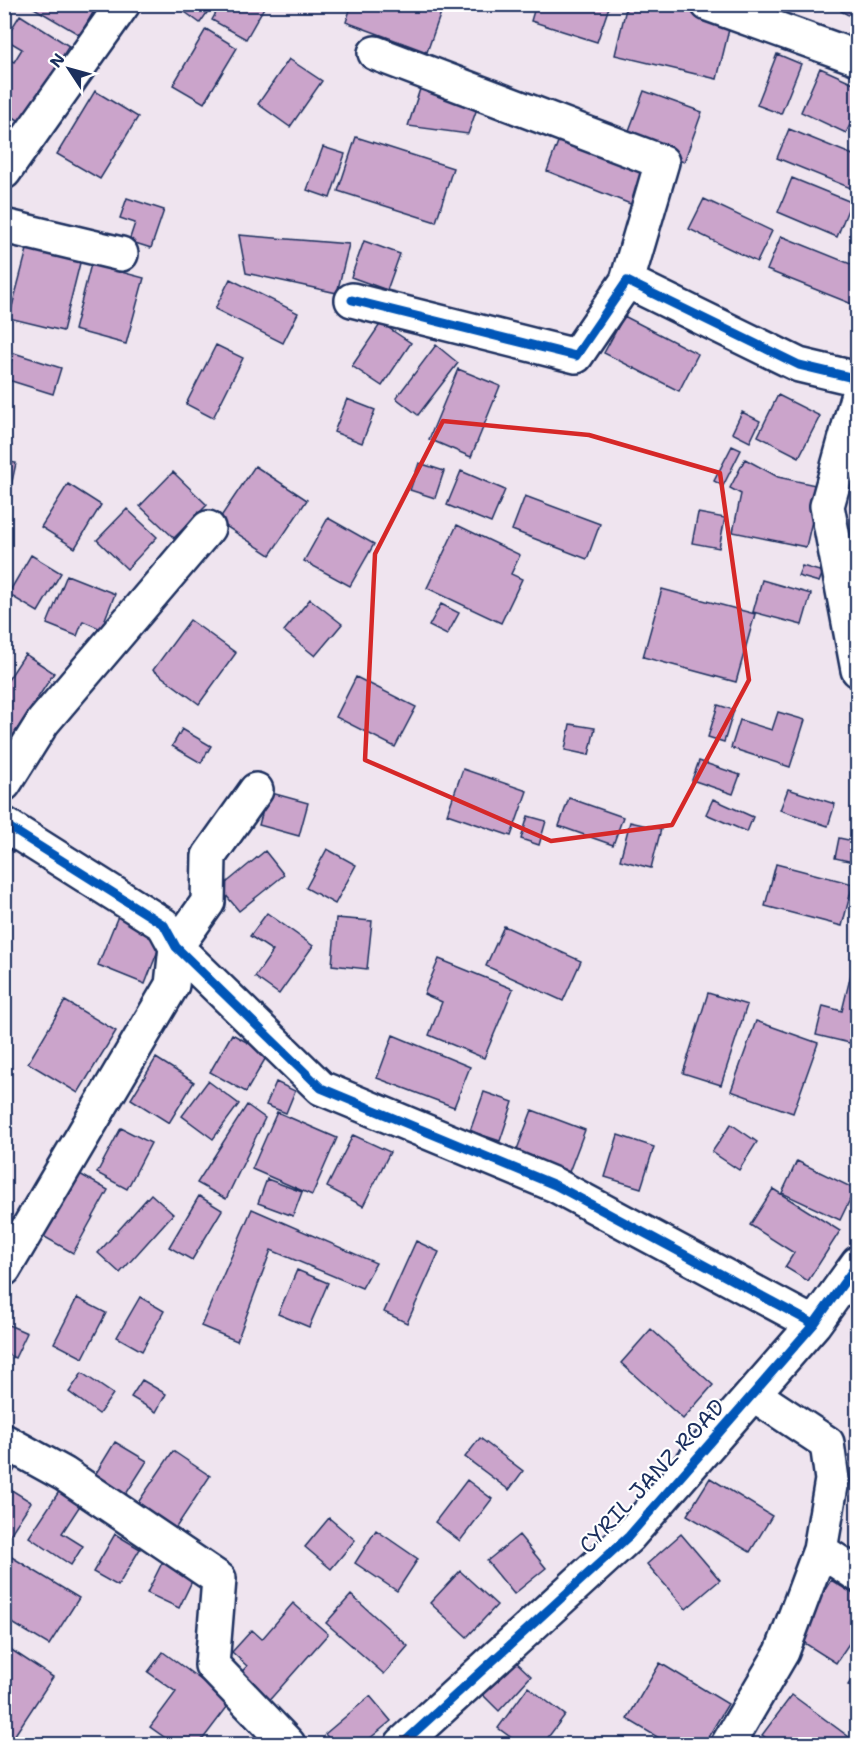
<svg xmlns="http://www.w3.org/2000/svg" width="862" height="1749" viewBox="0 0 862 1749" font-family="'Shantell Sans',sans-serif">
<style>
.building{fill:#cba4cb;stroke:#1b2f5e;stroke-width:1.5}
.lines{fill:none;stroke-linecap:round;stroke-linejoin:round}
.minor-casing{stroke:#1b2f5e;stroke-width:38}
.minor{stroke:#fff;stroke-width:33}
.cycleway-casing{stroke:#fff;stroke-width:13}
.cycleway{stroke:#0057b8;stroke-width:9}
.marked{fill:none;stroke:#d62828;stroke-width:4.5;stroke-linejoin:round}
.labels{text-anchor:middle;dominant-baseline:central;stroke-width:4.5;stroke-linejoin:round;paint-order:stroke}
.street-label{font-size:22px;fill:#1b2f5e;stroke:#fff}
</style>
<rect width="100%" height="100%" fill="#efe4ef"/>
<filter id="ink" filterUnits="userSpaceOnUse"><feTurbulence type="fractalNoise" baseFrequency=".0167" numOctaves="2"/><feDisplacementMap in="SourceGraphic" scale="12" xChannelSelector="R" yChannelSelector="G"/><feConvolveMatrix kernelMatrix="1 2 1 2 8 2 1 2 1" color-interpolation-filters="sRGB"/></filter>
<g filter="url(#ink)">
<!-- building -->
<path class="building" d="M27 4H98L80 35Z
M174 4H213L200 23Z
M221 4H266L246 39 212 20Z
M352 4H444L427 52 346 22Z
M536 4H610L597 42 531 21Z
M627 4H677L732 17 717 79 615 55Z
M843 4H858V20L841 11Z
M20 15 69 46 60 60 68 66 45 102 37 97 21 122 4 111V57L14 62 22 49 5 39Z
M206 29 237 48 204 103 173 85Z
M777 54 801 64 781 114 757 105Z
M289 59 322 81 290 127 258 104Z
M820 68 858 85V108L846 133 801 112Z
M421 86 480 100 468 134 408 126Z
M95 91 138 117 100 179 57 154Z
M644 91 702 112 684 162 625 141Z
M4 120 17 129 4 147Z
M789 129 858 157V191L777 158Z
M561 134 648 168 633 205 547 171Z
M356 137 453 168 436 222 338 191Z
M323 147 345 154 330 198 307 190Z
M792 178 851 202 837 237 778 212Z
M127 198 164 210 151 248 129 241 135 223 120 218Z
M704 199 772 231 757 262 689 229Z
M239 235 349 244 337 293 246 273Z
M781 236 858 267V291L852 304 767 270Z
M364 241 400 254 387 290 351 277Z
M29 242 82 255 63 331 9 318Z
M91 264 144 278 126 344 74 330Z
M230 279 298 313 283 343 215 309Z
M624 316 698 354 679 391 604 353Z
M381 323 411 343 382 386 352 366Z
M216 345 243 358 213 418 186 404Z
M436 345 458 363 418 415 396 398Z
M14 353 61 368 53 394 5 379Z
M458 369 500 386 471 457 429 439Z
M778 395 820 416 799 457 758 436Z
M347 399 375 410 362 443 334 432Z
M742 412 760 421 750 442 732 433Z
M732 446 741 450 723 486 714 481Z
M745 459 778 477 820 486 806 547 733 532 741 494 730 488Z
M4 461 16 463 10 491 4 490Z
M419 463 444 471 435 498 410 490Z
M255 466 307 500 270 555 218 521Z
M461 471 505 490 491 523 447 505Z
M173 472 207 505 174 538 140 506Z
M68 484 101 505 75 548 41 527Z
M525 496 600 524 587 559 512 530Z
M127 509 157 537 127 569 97 540Z
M698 513 725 518 719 548 692 543Z
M328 518 374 544 350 586 304 561Z
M457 525 520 555 511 574 522 579 501 623 427 588Z
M31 555 61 573 38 612 8 594Z
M802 566 823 572 819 582 798 576Z
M67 575 115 594 101 629 83 621 77 636 47 624Z
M762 580 811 594 802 625 753 612Z
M662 589 755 614 736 682 643 657Z
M310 599 342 624 315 656 284 631Z
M441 604 459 613 447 635 429 626Z
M190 620 236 653 199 704 153 670Z
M25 654 54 673 7 745 4 743V686Z
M356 677 416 707 395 747 336 717Z
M718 705 734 710 724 742 708 737Z
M778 712 805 720 790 767 731 748 740 720 772 730Z
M570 724 595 728 589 755 565 750Z
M182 729 211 746 201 763 172 746Z
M699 761 740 775 733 794 692 780Z
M463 769 527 791 511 836 447 814Z
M788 789 835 804 828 826 780 810Z
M268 792 308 803 299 836 259 825Z
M569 798 623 817 613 845 559 826Z
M713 799 753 817 747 832 706 814Z
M528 816 546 821 539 845 521 839Z
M630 822 661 829 651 868 620 860Z
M839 838 858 842V863L835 858Z
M327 849 356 865 335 904 306 888Z
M265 851 284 875 239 911 220 888Z
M776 864 853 884 842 926 765 906Z
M267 913 313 946 279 994 255 977 273 951 250 936Z
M118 916 164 935 145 984 98 965Z
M336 918 372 921 367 969 332 965Z
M504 926 581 961 563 1001 486 966Z
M439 959 513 989 484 1058 429 1035 442 1002 424 994Z
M852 970 858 971V1045L816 1035 823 1006 842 1011Z
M708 993 747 1005 721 1085 683 1073Z
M65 1001 116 1031 78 1093 28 1063Z
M756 1021 818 1043 793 1113 731 1091Z
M232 1034 268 1054 246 1092 210 1072Z
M393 1035 470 1067 454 1107 377 1078Z
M156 1058 194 1082 169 1123 131 1099Z
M208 1081 239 1104 213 1139 182 1116Z
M276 1082 295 1091 286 1113 266 1105Z
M484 1092 513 1102 500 1141 470 1131Z
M247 1105 265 1118 226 1199 197 1183Z
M532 1110 585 1130 569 1172 516 1152Z
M277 1112 337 1138 312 1195 252 1169Z
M731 1124 757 1142 739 1170 712 1152Z
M121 1128 151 1143 127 1189 97 1173Z
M353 1135 390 1152 363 1206 327 1187Z
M618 1135 654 1147 641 1188 605 1177Z
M797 1161 855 1189 840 1220 782 1193Z
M78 1173 108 1190 73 1253 43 1236Z
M267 1179 302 1192 293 1216 258 1203Z
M773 1189 840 1231 808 1281 785 1267 794 1253 750 1225Z
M151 1194 173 1214 120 1273 98 1253Z
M199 1196 222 1210 192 1260 169 1247Z
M252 1209 376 1263 362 1288 271 1250 237 1341 201 1326Z
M416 1241 439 1252 407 1323 384 1312Z
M297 1270 328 1283 309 1327 278 1314Z
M140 1297 164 1311 142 1351 117 1337Z
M77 1298 106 1313 83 1358 54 1343Z
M4 1323 27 1333 15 1358 4 1353Z
M651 1329 713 1385 683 1419 621 1363Z
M82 1373 113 1394 99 1414 69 1392Z
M142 1380 166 1394 156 1412 131 1397Z
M480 1438 523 1471 509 1490 465 1457Z
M115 1442 147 1461 121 1502 90 1483Z
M173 1451 210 1476 171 1535 133 1510Z
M4 1458 17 1466 5 1486 31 1502 6 1541 4 1540Z
M710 1478 772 1516 750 1552 687 1515Z
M467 1480 492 1499 460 1541 435 1522Z
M62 1487 83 1501 62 1533 83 1546 71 1565 29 1537Z
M329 1518 355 1540 331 1569 305 1547Z
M376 1530 418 1559 397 1591 355 1563Z
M115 1534 140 1549 118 1586 93 1572Z
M681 1534 720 1580 686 1609 647 1564Z
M519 1535 546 1568 514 1594 487 1561Z
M10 1556 79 1598 49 1645 4 1618V1565Z
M163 1561 194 1577 179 1608 147 1593Z
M460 1571 497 1605 467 1637 430 1603Z
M831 1580 858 1597V1630L836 1663 795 1637Z
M351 1595 408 1646 384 1674 326 1623Z
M293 1603 328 1634 266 1704 236 1678 247 1666 232 1652 252 1630 262 1639Z
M4 1645 53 1677 9 1744H4Z
M163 1652 231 1702 199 1744H174L150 1727 176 1692 148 1672Z
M514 1660 531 1676 499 1711 481 1693Z
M660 1663 728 1704 704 1744H669L627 1719Z
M858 1670V1691L848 1685Z
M528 1687 565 1715 543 1744H520L498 1728Z
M792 1695 849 1737 844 1744H775L762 1735Z
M370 1696 391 1721 363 1744H334L325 1734Z"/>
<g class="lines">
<!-- minor casing -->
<g class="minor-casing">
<path id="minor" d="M708 4 858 58
M375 53 662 162 627 281
M4 172 123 4
M4 226 121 254
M352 300 576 356 627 281 799 365 858 379
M858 394 827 506 858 670
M4 784 43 722 208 528
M4 824 164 925 176 947 321 1088 555 1185 814 1324
M4 1269 172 985 176 947 208 902 209 856 256 790
M4 1441 64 1474 219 1579 212 1665 288 1744
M820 1550 858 1575
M402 1744 629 1536 814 1324 858 1263
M728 1744 782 1652 820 1550 832 1480 827 1443 753 1394"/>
</g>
<!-- minor -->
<use href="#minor" class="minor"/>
<!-- cycleway casing -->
<g class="cycleway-casing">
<path id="cycleway" d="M352 300 576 356 627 281 799 365 858 379
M4 824 164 925 176 947 321 1088 555 1185 814 1324
M402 1744 629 1536 814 1324 858 1263"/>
</g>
<!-- cycleway -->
<use href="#cycleway" class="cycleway"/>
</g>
</g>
<!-- marked area -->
<path class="marked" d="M443 421 589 435 720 473 749 680 672 825 551 841 365 760 375 554Z"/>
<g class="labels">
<!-- street labels -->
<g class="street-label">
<text transform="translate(652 1476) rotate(-47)">CYRIL JANZ ROAD</text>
</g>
</g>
<!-- margin -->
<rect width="862" height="1749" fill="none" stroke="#fff" stroke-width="24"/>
<rect x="12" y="12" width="838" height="1725" fill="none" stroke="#1b2f5e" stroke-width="2" filter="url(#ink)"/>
<!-- north arrow -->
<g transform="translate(69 69) rotate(306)" stroke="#ffffff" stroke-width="4.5" paint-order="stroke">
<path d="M0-4.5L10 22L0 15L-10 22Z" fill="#1b2f5e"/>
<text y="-9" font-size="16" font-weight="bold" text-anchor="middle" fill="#1b2f5e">N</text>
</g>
</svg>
